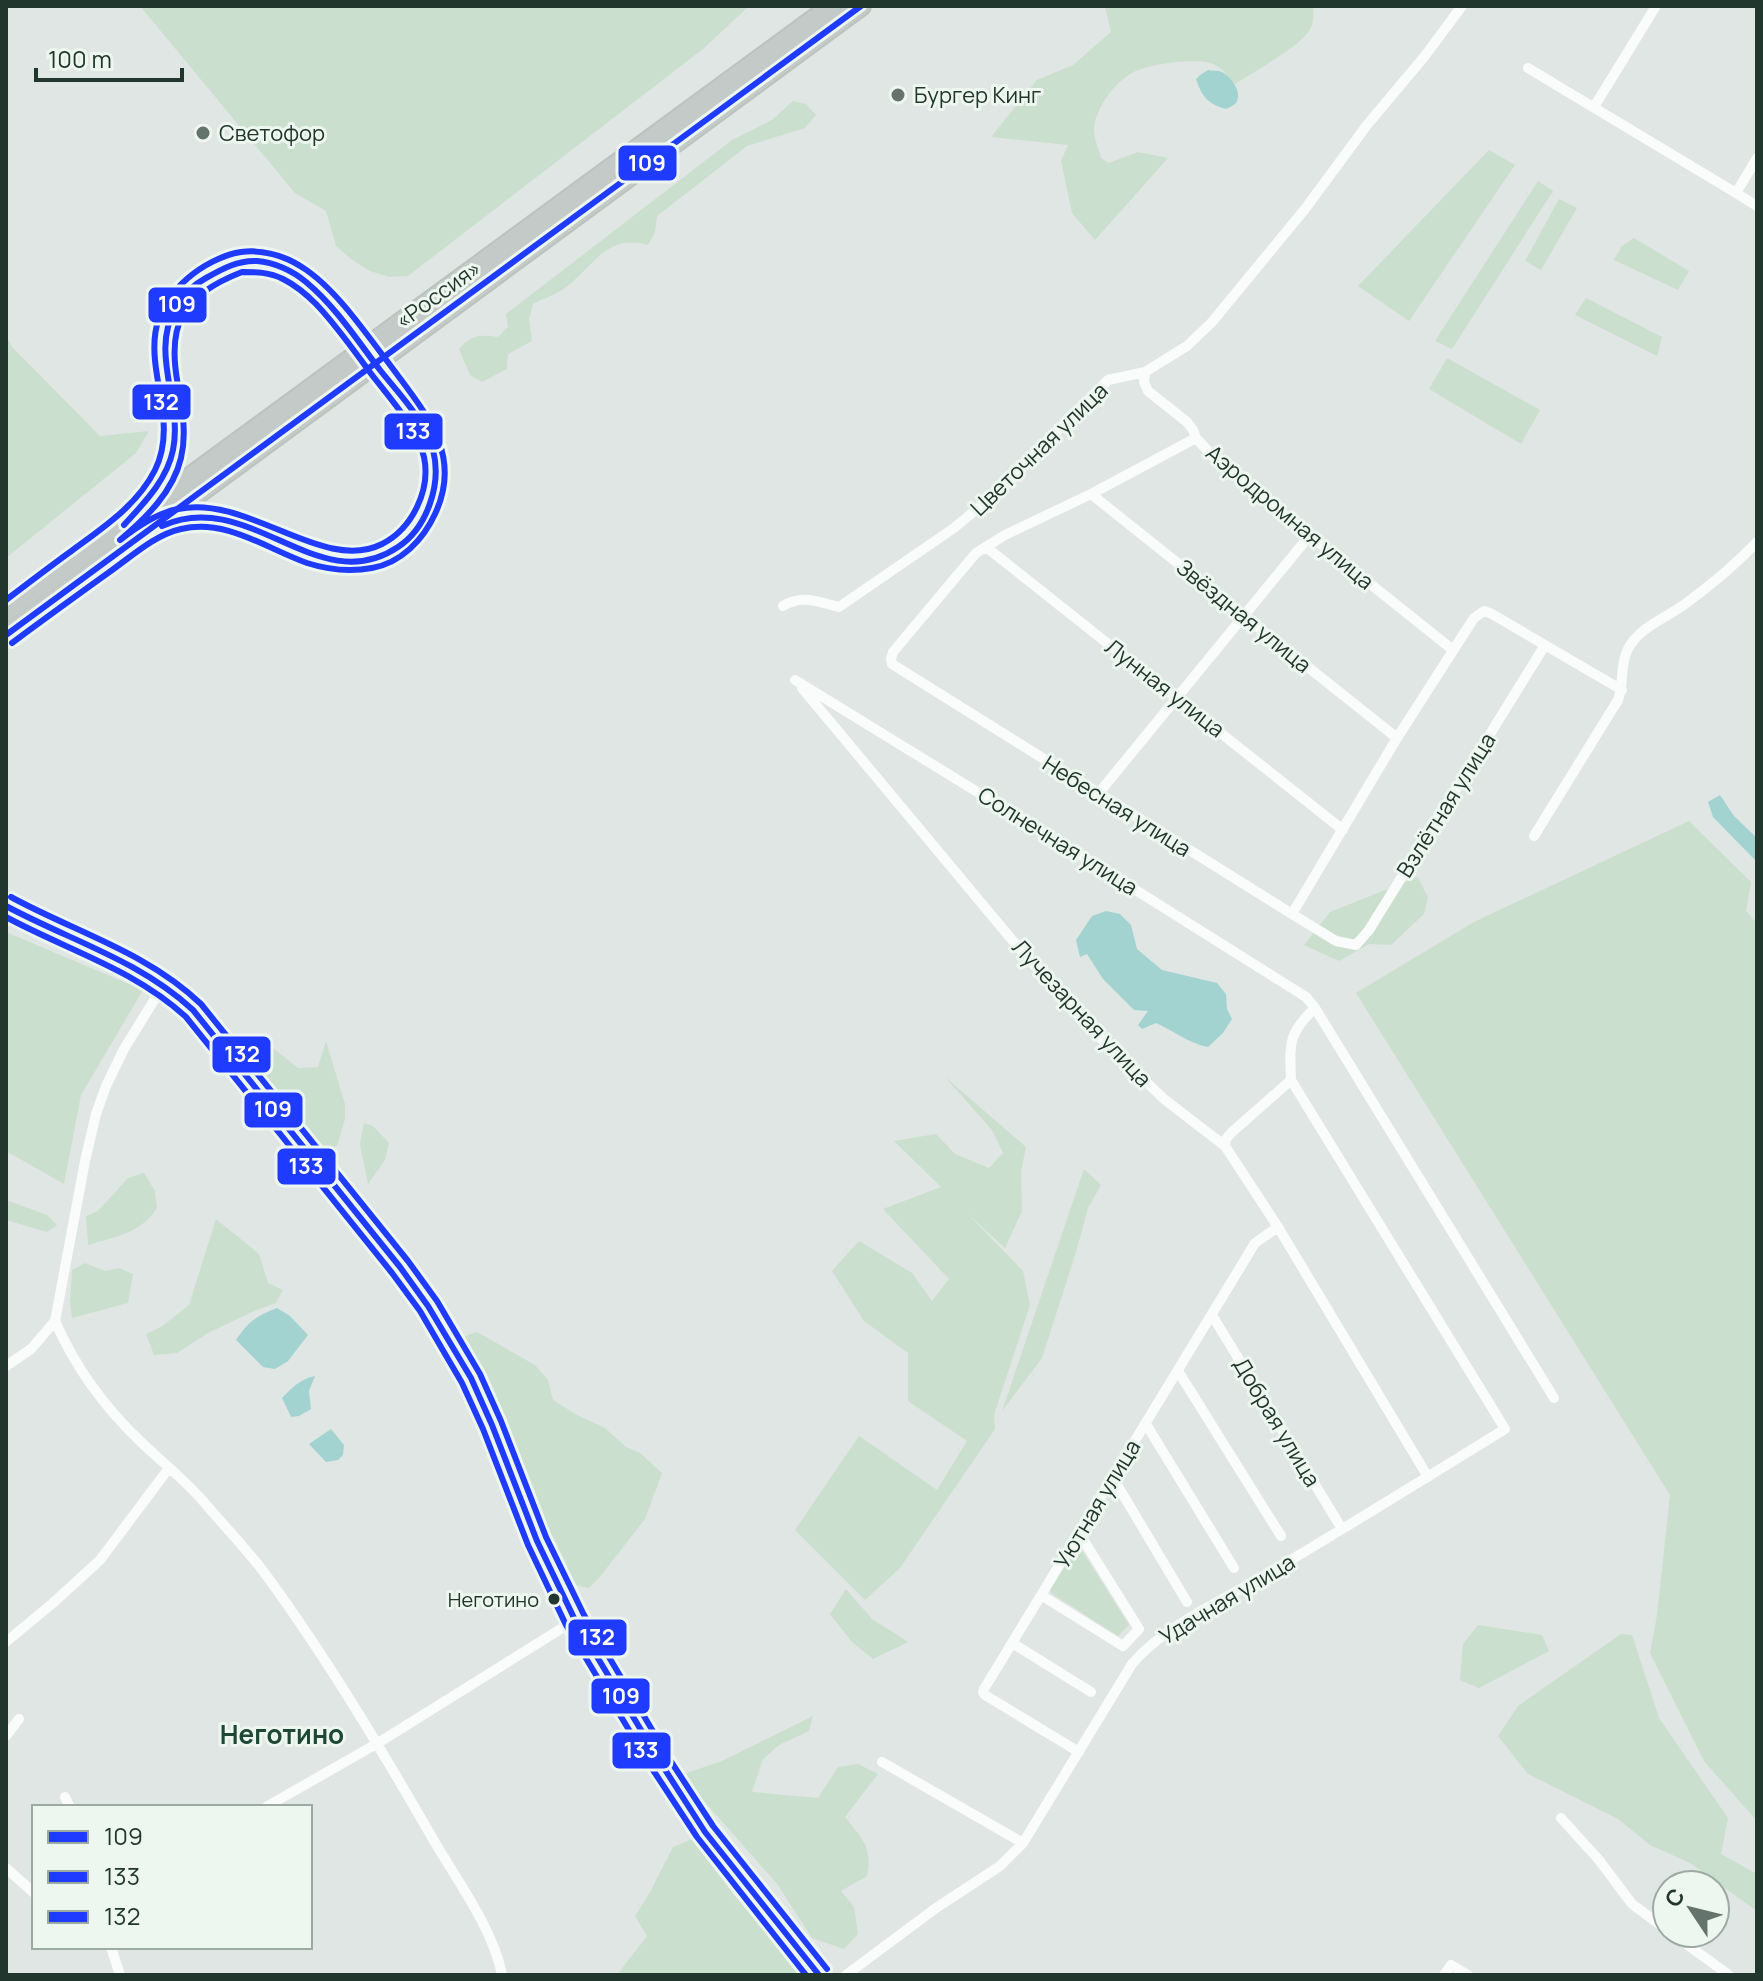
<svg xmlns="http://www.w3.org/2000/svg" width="1763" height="1981" viewBox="0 0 1763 1981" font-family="Manrope,sans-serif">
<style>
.green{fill:#cadfcd}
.water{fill:#a3d3d1}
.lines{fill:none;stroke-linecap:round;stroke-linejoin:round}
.secondary-casing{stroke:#bdc5c1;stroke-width:18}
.primary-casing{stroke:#bbc3bf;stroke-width:20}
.trunk-casing{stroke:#bbc3bf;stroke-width:22}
.minor{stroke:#fafbfb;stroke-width:10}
.secondary{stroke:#fafbfb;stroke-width:14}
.primary{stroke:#ccd3d0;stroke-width:16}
.trunk{stroke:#c3cac7;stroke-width:18}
.primary-bridge-casing{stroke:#bbc3bf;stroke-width:20;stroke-linecap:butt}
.primary-bridge{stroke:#ccd3d0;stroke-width:16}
.bus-1-casing{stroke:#eef6f0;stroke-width:12}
.bus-2-casing{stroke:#eef6f0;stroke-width:12}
.bus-3-casing{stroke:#eef6f0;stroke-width:12}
.bus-1{stroke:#1f3bff;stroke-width:6}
.bus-2{stroke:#1f3bff;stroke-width:6}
.bus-3{stroke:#1f3bff;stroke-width:6}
.poi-dot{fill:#64746d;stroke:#eef6f0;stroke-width:3}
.bus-dot{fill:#21372d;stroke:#eef6f0;stroke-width:3}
.labels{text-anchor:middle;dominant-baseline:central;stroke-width:6;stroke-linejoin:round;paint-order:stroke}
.bus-label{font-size:20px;fill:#21372d;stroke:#eef6f0;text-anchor:end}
.poi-label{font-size:22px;fill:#21372d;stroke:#eef6f0;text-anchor:start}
.street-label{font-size:22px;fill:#21372d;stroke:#eef6f0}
.quarter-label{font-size:26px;font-weight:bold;fill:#1e4736;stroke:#eef6f0}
.line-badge{stroke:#eef6f0;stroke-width:3}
.badge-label{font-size:22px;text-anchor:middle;font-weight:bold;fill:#fff}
</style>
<rect width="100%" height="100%" fill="#e0e6e3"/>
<!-- green -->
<path class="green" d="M140 6H749L703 49 408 276 389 277 370 271 351 259 336 246 326 211 295 193Z
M1105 6H1313C1314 15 1314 23 1309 31 1299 47 1252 73 1235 84 1229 78 1224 70 1217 66 1203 56 1147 64 1132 73 1114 83 1096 108 1094 128 1093 137 1099 149 1101 158L1109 163 1138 152 1168 158 1095 240 1072 213 1061 161 1068 145 991 137 1037 80 1073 65 1111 32Z
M793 101 806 104 816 115 805 128 747 146 657 216 655 232 648 245C604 233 593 269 562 290 553 296 542 299 533 304L529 319 532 341 508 354 507 369 482 382 470 375 459 349C473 334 479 335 498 337L508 327 506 314 732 140 772 120Z
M1489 150 1515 165 1409 321 1358 286Z
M1538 181 1553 191 1452 349 1435 341Z
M1559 199 1577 208 1541 270 1525 261Z
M1634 238 1689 271 1678 290 1614 260 1621 247Z
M1586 298 1662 337 1657 356 1575 315Z
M6 335 12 347 100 436 149 431 136 453 6 558Z
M1447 358 1540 410 1521 444 1429 389Z
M1689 821 1751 882 1746 911 1757 924V1821L1704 1761 1650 1653 1657 1615 1670 1495 1356 993 1474 922Z
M1418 877 1428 898 1424 914 1391 945 1369 944 1339 961 1304 945 1330 912Z
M6 932 143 990 81 1095 64 1184 6 1151Z
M231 1035 263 1040 298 1068 318 1067 326 1041 345 1104V1119L337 1146 325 1150Z
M945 1077 1026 1147 1021 1171 1022 1211 1005 1248 966 1212 1023 1271 1030 1305 994 1415 995 1429 900 1568 865 1600 795 1530 859 1436 937 1490 967 1441 908 1401V1353L864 1321 832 1271 859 1241 912 1273 932 1301 949 1279 883 1209 941 1187 894 1141 936 1134 955 1154 989 1168 1003 1153 992 1130Z
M364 1123 373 1126 389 1143 385 1160 368 1184 360 1144Z
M1084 1169 1101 1185 1088 1208 1076 1252 1042 1358 1002 1411Z
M144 1173 155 1191 157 1208C140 1234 116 1236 88 1245L86 1216 98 1211 128 1178Z
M6 1200 47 1215 57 1225 47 1232 6 1220Z
M216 1219 259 1254 268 1283 283 1290 276 1303 254 1311 208 1333 177 1353 154 1355 146 1334 161 1327 189 1305Z
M85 1263 105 1271 119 1268 133 1274 128 1303 72 1318 70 1302 72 1270Z
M477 1332 535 1365 548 1380 553 1400 577 1415 605 1428 626 1447 640 1453 662 1473 645 1519 599 1578 589 1588 570 1584 544 1533 527 1472 501 1416 462 1337Z
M1079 1546 1129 1625 1118 1636 1051 1593 1049 1587 1075 1547Z
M846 1589 872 1619 908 1642 873 1659 852 1642 830 1614Z
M1478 1625 1542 1635 1549 1651 1479 1688 1460 1680 1463 1644Z
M1621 1634 1632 1635 1659 1718 1728 1818 1721 1854 1755 1873 1757 1872V1911L1690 1863 1650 1845 1618 1819 1528 1774 1498 1736 1518 1706Z
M813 1716 809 1731 779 1745 763 1759 752 1792 818 1798 838 1767 858 1764 878 1774 845 1817C862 1839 873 1847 867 1876L841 1891 854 1907 858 1934 844 1949 812 1938 778 1885 681 1775 722 1761Z
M692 1839 734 1895 801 1975H617L647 1936 635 1916 649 1894 673 1847Z"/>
<!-- water -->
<path class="water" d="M1208 70C1212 71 1219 70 1222 72 1230 76 1242 91 1237 101 1236 105 1230 107 1226 109 1208 104 1202 97 1196 79L1200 75Z
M1720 795 1734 816 1757 838V860H1755L1713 817 1708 802Z
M1106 911 1120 914 1131 925 1137 949 1162 970 1217 983 1226 994 1227 1009 1232 1019 1223 1033 1208 1047C1190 1044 1174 1031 1156 1023L1142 1029 1138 1025 1148 1011 1134 1010 1103 979 1087 954 1080 957 1076 940 1092 916Z
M277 1308 290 1316 308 1335 288 1361 275 1369 263 1367 236 1340C249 1321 256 1316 277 1308Z
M315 1376 309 1391 311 1409 299 1416 291 1417 282 1398C293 1387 300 1379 315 1376Z
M331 1429 344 1445 343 1455 338 1460 326 1462 309 1444Z"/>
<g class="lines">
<!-- secondary casing -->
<g class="secondary-casing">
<path id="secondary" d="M6 906C64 940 148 961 193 1010L400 1267 428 1306 471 1378 492 1425 537 1541 575 1620 662 1765 705 1832 819 1975"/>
</g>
<!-- primary casing -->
<g class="primary-casing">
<path id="primary" d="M140 507C165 480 180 450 174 413 171 397 166 381 165 365 165 353 164 340 167 328 180 281 235 248 283 266 305 275 323 295 338 313
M160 527C237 486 299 580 375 557 400 550 416 532 427 509 446 468 431 442 409 407"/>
</g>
<!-- trunk casing -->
<g class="trunk-casing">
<path id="trunk" d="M6 612 832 6
M6 635 861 6"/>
</g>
<!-- minor -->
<path class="minor" d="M1528 68 1736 193
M1594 107 1656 6
M1757 158 1736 193 1757 206
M1145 372 1144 382 1148 391 1187 422 1193 430 1196 438 1219 463 1453 650
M1196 438 1091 494 1005 535 976 553 893 652 891 659 892 664 1292 914 1336 941 1356 945 1369 930 1545 645
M1091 494 1397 738
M986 547 1343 830
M783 606C802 594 819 602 839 607L954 528 990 498 1108 380 1145 372 1187 346 1212 322 1305 209 1367 125 1424 57 1462 6
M795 680 1080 855 1306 997 1315 1008 1554 1398
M802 688 1018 947 1089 1027 1164 1099 1225 1146 1278 1227 1428 1477
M1098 794 1310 535
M1534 836 1618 700C1624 684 1620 666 1627 651 1637 628 1666 618 1685 604 1711 585 1735 565 1757 542
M1292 914 1397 738 1474 618 1484 611 1492 614 1622 690
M164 984 124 1049 106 1086 96 1114 85 1161 55 1321C75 1367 105 1408 142 1443 162 1462 185 1480 203 1501 224 1526 247 1549 266 1575 329 1661 384 1754 437 1846 460 1884 494 1932 502 1975
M1225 1146 1226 1139 1231 1133 1291 1080C1290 1045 1287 1034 1315 1008
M1212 1315 1342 1529
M6 1366 31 1349 55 1321
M1178 1371 1281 1536
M1146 1424 1234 1568
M1113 1478 1187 1602
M1041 1595 1123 1646 1139 1629 1079 1533
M6 1642 53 1603 100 1560 169 1468
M1012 1643 1091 1692
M6 1736 19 1719
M1079 1752 985 1695 983 1692 984 1689 1255 1243 1278 1227
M882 1762 1023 1843
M65 1797 70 1807
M266 1807 378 1743 575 1620
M1561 1818 1599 1860 1632 1904 1667 1930
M6 1868 34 1893
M1671 1933 1729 1975
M111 1947 120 1975
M846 1975 936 1908 1000 1866 1023 1843 1132 1664C1163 1627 1226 1598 1269 1573 1348 1526 1426 1478 1505 1429L1291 1080
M1444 1975 1451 1965 1468 1975"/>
<!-- secondary -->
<use href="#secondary" class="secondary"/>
<!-- primary -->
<use href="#primary" class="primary"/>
<!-- trunk -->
<use href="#trunk" class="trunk"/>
<!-- primary-bridge casing -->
<g class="primary-bridge-casing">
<path id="primary-bridge" d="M338 313 409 407"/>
</g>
<!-- primary-bridge -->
<use href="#primary-bridge" class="primary-bridge"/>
<!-- bus-1 casing -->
<g class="bus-1-casing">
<path id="bus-1" d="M124 525C144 503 167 480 173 450 183 402 149 354 176 307 183 295 193 285 206 278 222 269 238 260 257 261 274 262 293 271 306 282 336 307 357 340 380 370 399 394 425 420 433 450 442 484 427 528 398 547 318 601 249 486 162 526
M6 635 861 6
M6 906C69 940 139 960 193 1010L400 1267 428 1306 471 1378 492 1425 537 1541 575 1620 662 1765 705 1832 819 1975"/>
</g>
<!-- bus-2 casing -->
<g class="bus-2-casing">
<path id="bus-2" d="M242 272C256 272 269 272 283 279 295 285 306 294 316 304 336 325 352 348 369 371 387 395 417 427 424 457 431 490 412 529 382 544 323 574 248 494 178 509 157 513 137 527 120 540 146 518 173 492 181 458 187 433 182 410 178 385 166 323 183 295 242 272Z
M6 917C67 950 134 969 186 1017L392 1273 420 1311 462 1383 483 1429 528 1545 566 1625 653 1770 697 1837 806 1975"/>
</g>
<!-- bus-3 casing -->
<g class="bus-3-casing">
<path id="bus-3" d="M6 600C27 584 48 568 70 552 101 529 137 506 155 470 187 405 116 339 188 278 202 266 222 255 241 252 290 246 326 282 355 319 370 338 384 357 399 377 431 420 461 459 435 514 423 540 401 563 372 568 350 572 329 570 307 563 267 549 226 518 181 529 154 535 131 557 108 573 76 596 44 619 12 643
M11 897C75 932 147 952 201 1004L408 1261 437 1301 480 1374 501 1421 546 1537 584 1615 670 1760 713 1826 827 1969"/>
</g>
<!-- bus-1 -->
<use href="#bus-1" class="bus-1"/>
<!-- bus-2 -->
<use href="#bus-2" class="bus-2"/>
<!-- bus-3 -->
<use href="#bus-3" class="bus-3"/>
</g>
<!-- markers -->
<g class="poi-dot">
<circle cx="898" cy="95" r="8"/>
<circle cx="203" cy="133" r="8"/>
</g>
<circle class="bus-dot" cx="554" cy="1599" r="7"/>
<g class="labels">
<!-- bus labels -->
<g class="bus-label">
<text x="539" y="1599">Неготино</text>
</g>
<!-- poi labels -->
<g class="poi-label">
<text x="914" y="95">Бургер Кинг</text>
<text x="219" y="133">Светофор</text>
</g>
<!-- street labels -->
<g class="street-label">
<text transform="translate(438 294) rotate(-36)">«Россия»</text>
<text transform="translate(1039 449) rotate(-44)">Цветочная улица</text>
<text transform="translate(1290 517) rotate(40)">Аэродромная улица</text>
<text transform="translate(1244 616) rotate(39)">Звёздная улица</text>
<text transform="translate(1165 688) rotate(38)">Лунная улица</text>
<text transform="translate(1446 805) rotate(-58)">Взлётная улица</text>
<text transform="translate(1117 806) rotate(32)">Небесная улица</text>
<text transform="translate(1058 841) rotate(32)">Солнечная улица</text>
<text transform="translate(1082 1013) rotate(47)">Лучезарная улица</text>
<text transform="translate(1277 1422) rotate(59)">Добрая улица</text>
<text transform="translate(1097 1504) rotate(-59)">Уютная улица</text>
<text transform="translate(1227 1599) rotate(-31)">Удачная улица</text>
</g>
<!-- quarter labels -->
<g class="quarter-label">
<text x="282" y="1734">Неготино</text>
</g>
</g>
<g class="line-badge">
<rect x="617" y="144" width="61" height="38" rx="8" fill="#1f3bff"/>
<rect x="147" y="286" width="61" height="38" rx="8" fill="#1f3bff"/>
<rect x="131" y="383" width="61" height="38" rx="8" fill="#1f3bff"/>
<rect x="383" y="412" width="61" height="39" rx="8" fill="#1f3bff"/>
<rect x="211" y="1035" width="61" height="39" rx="8" fill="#1f3bff"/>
<rect x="243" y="1091" width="61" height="38" rx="8" fill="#1f3bff"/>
<rect x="276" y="1147" width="61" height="39" rx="8" fill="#1f3bff"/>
<rect x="567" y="1618" width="61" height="39" rx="8" fill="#1f3bff"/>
<rect x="590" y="1677" width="61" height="38" rx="8" fill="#1f3bff"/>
<rect x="611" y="1731" width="61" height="39" rx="8" fill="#1f3bff"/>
</g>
<g class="badge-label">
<text x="647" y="171">109</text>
<text x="177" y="312">109</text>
<text x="161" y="410">132</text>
<text x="413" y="439">133</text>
<text x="242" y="1062">132</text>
<text x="273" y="1117">109</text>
<text x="306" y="1174">133</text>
<text x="597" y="1645">132</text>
<text x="621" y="1704">109</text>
<text x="641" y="1758">133</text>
</g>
<!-- border -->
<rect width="1763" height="1981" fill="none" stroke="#21372d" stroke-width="16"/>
<!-- legend -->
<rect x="32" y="1805" width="280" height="144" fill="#eef6f0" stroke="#9caaa2" stroke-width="2"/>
<rect x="48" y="1831" width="40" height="12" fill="#1f3bff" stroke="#9caaa2" stroke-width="2"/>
<text x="104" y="1845" font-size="24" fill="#21372d">109</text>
<rect x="48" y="1871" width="40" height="12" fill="#1f3bff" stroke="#9caaa2" stroke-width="2"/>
<text x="104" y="1885" font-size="24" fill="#21372d">133</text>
<rect x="48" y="1911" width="40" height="12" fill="#1f3bff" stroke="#9caaa2" stroke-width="2"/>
<text x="104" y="1925" font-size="24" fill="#21372d">132</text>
<!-- north arrow -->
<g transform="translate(1691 1909) rotate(305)"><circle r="38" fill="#eef6f0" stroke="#9caaa2" stroke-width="2"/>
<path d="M0-6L14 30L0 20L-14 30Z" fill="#64746d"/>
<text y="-12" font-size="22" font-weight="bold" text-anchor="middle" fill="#21372d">С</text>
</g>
<!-- scale -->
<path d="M36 68v12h146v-12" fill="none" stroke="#21372d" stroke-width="4"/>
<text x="48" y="68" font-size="24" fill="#21372d" stroke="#eef6f0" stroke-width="6" paint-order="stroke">100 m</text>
</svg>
